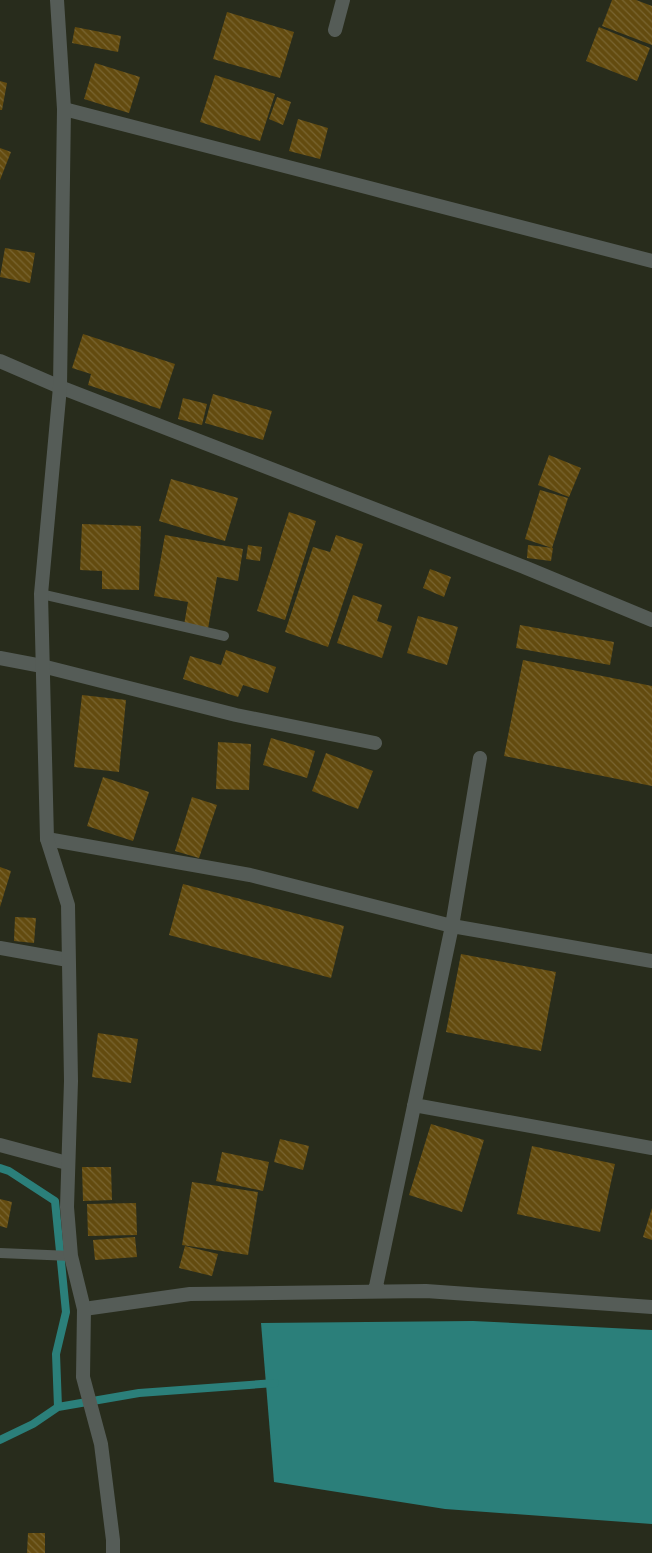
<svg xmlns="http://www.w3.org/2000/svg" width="652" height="1553" viewBox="0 0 652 1553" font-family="Karla,sans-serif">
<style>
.water{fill:#2b7f7a}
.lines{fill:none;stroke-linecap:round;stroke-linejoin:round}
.stream{stroke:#2b7f7a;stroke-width:8}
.building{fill:url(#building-back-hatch)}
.service{stroke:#555c57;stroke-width:10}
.minor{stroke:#555c57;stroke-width:14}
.tertiary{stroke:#555c57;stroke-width:14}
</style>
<defs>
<pattern id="building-back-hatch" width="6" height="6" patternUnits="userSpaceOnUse" patternTransform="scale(1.25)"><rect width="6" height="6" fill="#634b0f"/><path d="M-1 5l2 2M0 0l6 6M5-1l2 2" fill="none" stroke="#796531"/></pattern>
</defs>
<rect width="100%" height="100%" fill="#282c1c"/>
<!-- water -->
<path class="water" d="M473 1321 652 1330V1524L445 1509 274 1482 261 1323Z"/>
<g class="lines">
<!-- stream -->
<path class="stream" d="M0 1168 9 1171 55 1201 66 1312 56 1354 58 1407
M0 1440 33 1424 58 1407 139 1393 275 1383"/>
</g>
<!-- building -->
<path class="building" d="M612 0H636L652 6V45L602 26Z
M227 12 294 32 280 78 213 59Z
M75 27 121 36 118 52 72 43Z
M599 27 650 48 637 81 586 61Z
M95 63 140 77 129 113 84 99Z
M215 75 275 94 260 141 200 122Z
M0 81 7 83 2 110H0Z
M277 97 291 102 283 125 269 119Z
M298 119 328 128 320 159 289 151Z
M0 148 11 152 0 180Z
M5 248 35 253 30 283 0 277Z
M83 334 175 364 160 409 88 385 91 374 72 368Z
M213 394 272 411 263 440 205 423Z
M183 398 207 404 202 425 178 419Z
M549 455 581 468 569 497 538 485Z
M171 479 238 498 225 541 159 521Z
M540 490 568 498 552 548 525 539Z
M289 512 316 521 285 620 257 611Z
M82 524 141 526 139 590 102 589V571L80 570Z
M165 535 243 549 238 581 217 577 208 629 184 625 188 602 154 596Z
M336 535 363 544 328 647 285 632 313 547 330 552Z
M248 545 262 547 260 561 246 559Z
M528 545 553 548 551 561 527 558Z
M430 569 451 577 444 597 423 588Z
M353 595 382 605 377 621 392 626 382 658 337 643Z
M418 616 458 627 447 665 407 653Z
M520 625 614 642 610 665 516 648Z
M226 650 276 667 268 693 243 685 238 697 183 679 190 656 221 665Z
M523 660 652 686V786L504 756Z
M82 695 126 700 119 772 74 767Z
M271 738 315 751 307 778 263 765Z
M218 742 251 744 249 790 216 789Z
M326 753 373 771 358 809 312 791Z
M103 777 149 792 133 841 87 826Z
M192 797 217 805 199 858 175 851Z
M0 867 11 871 0 907Z
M183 884 344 926 331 978 169 935Z
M15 917 36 918 34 943 14 941Z
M461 954 556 972 541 1051 446 1032Z
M98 1033 138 1039 131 1083 92 1077Z
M431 1124 484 1140 462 1212 409 1195Z
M280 1139 309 1146 303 1170 274 1162Z
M532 1146 615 1164 600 1232 517 1214Z
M222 1152 269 1162 263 1191 216 1181Z
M82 1167H111L112 1200 83 1201Z
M192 1182 258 1192 248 1255 182 1245Z
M0 1199 12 1202 7 1228 0 1226Z
M136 1203 137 1235 88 1236 87 1204Z
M652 1208V1240L643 1237Z
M135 1237 137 1257 95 1260 93 1240Z
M185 1246 218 1254 212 1276 179 1268Z
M28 1533H45V1553H27Z"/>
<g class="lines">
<!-- service -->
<path class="service" d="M41 594 224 636
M0 1253 71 1256"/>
<!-- minor -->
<path class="minor" d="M335 30 343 0
M64 109 652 261
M0 361 60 387 524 567 652 620
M0 658 42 666 236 715 375 743
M47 839 250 875 452 926 480 758
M0 948 68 960
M414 1105 652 1148
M0 1145 67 1163
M375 1291 452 926 652 961
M84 1309 190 1294 426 1291 652 1307"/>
<!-- tertiary -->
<path class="tertiary" d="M57 0 64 109 60 387 41 594 47 839 68 905 71 1081 67 1207 71 1256 84 1309 83 1377 101 1444 113 1540V1553"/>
</g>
</svg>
